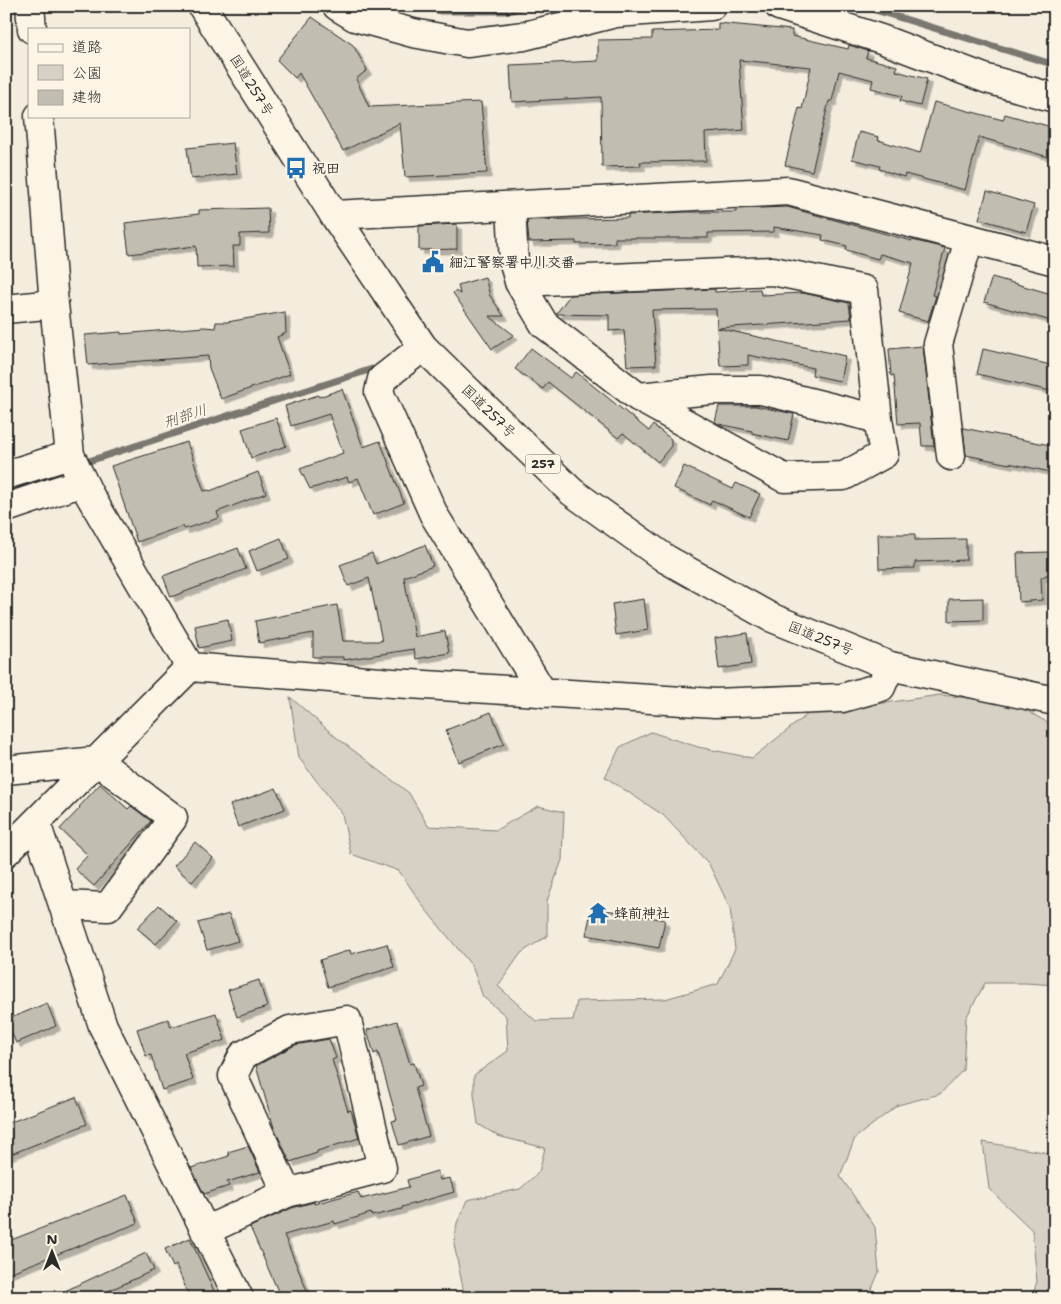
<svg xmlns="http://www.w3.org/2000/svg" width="1061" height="1304" viewBox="0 0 1061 1304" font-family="'Shantell Sans','Klee One',sans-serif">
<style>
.green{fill:#d6d1c4;stroke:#807e78}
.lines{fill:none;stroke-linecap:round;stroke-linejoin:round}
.stream{stroke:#7a7771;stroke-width:7}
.building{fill:#c2bdb1;stroke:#2b2b2b;filter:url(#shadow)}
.minor-casing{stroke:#2b2b2b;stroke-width:31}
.tertiary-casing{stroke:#2b2b2b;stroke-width:31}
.trunk-casing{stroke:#2b2b2b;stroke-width:31}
.minor{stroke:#fcf5e5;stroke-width:28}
.tertiary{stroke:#fcf5e5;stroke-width:28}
.trunk{stroke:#fcf5e5;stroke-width:28}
.labels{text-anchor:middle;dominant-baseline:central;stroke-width:4;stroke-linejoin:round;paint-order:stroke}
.shield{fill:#fcf5e5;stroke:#6a6863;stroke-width:1}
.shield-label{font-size:12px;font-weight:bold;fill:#2b2b2b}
.street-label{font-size:14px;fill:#2b2b2b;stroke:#fcf5e5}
.poi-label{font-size:14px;font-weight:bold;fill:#2b2b2b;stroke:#fcf5e5;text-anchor:start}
.water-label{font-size:15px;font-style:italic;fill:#595754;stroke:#fcf5e5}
</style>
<defs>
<filter id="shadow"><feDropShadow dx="4.5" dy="4.5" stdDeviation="0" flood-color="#0004"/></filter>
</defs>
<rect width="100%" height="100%" fill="#f4edde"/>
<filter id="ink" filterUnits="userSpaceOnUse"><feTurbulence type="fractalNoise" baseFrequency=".02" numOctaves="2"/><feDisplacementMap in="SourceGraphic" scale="10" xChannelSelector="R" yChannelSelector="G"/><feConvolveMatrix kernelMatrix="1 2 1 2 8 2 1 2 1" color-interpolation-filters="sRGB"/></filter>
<g filter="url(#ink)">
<!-- green -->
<path class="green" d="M940 695 1014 703 1055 727V985L1026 983H985L966 1018 963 1070 940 1094 898 1105 855 1138 840 1176 875 1227 879 1272 868 1298H465L454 1244 457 1223 467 1200 520 1189 539 1172 545 1148 498 1136 478 1124 474 1094V1075L508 1051 506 1016 483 997 472 966 426 910 399 871 351 854 342 814 299 758 290 697 336 737 409 793 428 826 496 830 538 806 564 812 562 860 547 901V936L521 953 498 986 536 1021 573 1020 577 1001 665 999 718 984 735 949 730 908 709 864 663 815 605 777 620 747 651 732 698 747 752 758 808 714Z
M983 1142 1055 1154V1298H1032L1037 1281 1032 1230 989 1189Z"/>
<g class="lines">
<!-- stream -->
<path class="stream" d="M422 6 440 11H509L527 6
M862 6 1055 65
M80 464 372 369"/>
</g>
<!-- building -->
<path class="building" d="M312 17 353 45 367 70 356 79 369 107 481 102 487 173 405 177 400 123 343 151 299 73 295 78 277 60Z
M718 23 792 30V36L848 49 849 45 868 51 866 58 897 66 896 71 927 79 920 106 900 101 902 96 871 88 873 80 839 71 832 101H829L821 133 812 171 785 165 799 108 802 109 811 67 739 60 744 130 705 133 706 161 640 162 641 166 602 167 601 97 512 102 510 65 598 61V40L652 39V32L718 30Z
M934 102 1003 120 1005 114 1055 128V148L1052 158 979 137 965 190 905 174 904 177 879 169 880 166 852 159 859 132 879 137 878 140 920 153Z
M233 143 237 174 191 179 187 148Z
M987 191 1034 205 1026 232 979 219Z
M787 207 912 241V240L945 248 932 295 936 296 928 321 899 313 913 263 880 254 878 259 846 250 847 246 822 240 823 235 774 227V232L708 233V238H615V243L576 244V241L529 242 527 220 628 218V215L684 212H736V209Z
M268 208 269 233 240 234V246H233L234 266 197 267 196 246 129 254 125 223 199 214V210Z
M457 224V249L419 250V226Z
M485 277 490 296 504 316H489L514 335 492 349 453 293 455 291 460 294 458 285Z
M992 277 1055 295V322L984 302Z
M715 289V292L760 289 761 295 803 293 849 303 851 319 717 328 716 309 652 310 656 365 627 366 624 330 609 331V315L556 314 570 295Z
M285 312 286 333 277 337 290 374 221 399 209 368 208 356 88 365 85 335 121 332V334L204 327 215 328 216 322H227Z
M717 328 845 356 840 381 812 375 813 368 748 355V365L720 366Z
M923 346 934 446H922L920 423 898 424 894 375 891 376 889 349Z
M531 348 571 378 576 372 649 431 653 425 671 439V446L658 462 623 433 618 438 548 382 543 389 515 369Z
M983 349 1055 366V392L977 374Z
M342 389 363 447 380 441 404 503 373 515 358 478 349 482 347 477 310 489 300 469 343 453 329 414 291 426 285 406 318 395 319 397Z
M719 406H756L794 414 788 441 752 433V431L719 424 715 422Z
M276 418 286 446 251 458 242 429Z
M963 428 1055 446V473L1009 463V464L966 455Z
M187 442 204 491 209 490 210 491 258 472 266 493 217 512 219 518 184 529 183 526 137 542 111 466Z
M684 466 733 489 736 483 760 494 749 517 712 500 710 505 674 488Z
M878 534H915V540L966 539V560L915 562V568L879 569Z
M281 538 289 559 257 571 249 551Z
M425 545 433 566 404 577 415 637 445 631 449 653 416 659 414 649 343 660V657H313V633L259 643 255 621 337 605 343 641H382L369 578 348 586 340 565 372 553 376 564Z
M238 548 246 569 171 597 163 576Z
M1049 552 1050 573 1041 578 1042 600 1019 602 1017 553Z
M983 598V620L949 621V599Z
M644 599 648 630 616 635 612 604Z
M228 619 232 641 199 648 195 626Z
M747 633 751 664 719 669 715 638Z
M491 712 504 744 459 762 446 730Z
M100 784 128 809 131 806 151 821 94 886 75 869 88 855 60 829 80 808 79 807Z
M276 788 285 809 238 827 230 805Z
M195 842 213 858 192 882 174 866Z
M159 905 177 921 156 944 137 928Z
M592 907 632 915 633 914 665 920 659 948 586 935Z
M229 914 238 941 207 950 198 923Z
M387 944 394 967 328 987 320 960 350 950 351 954Z
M259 980 267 1007 237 1017 228 990Z
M47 1003 56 1026 16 1043 6 1020Z
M216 1013 225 1040 184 1053 193 1080 162 1090 151 1055 146 1056 137 1029 168 1019 171 1027Z
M397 1021 410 1064 414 1063 421 1086 415 1088 429 1136 399 1145 392 1121 397 1120 378 1052 374 1054 367 1030Z
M329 1039 336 1058 332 1060 348 1111 351 1110 359 1138 317 1151V1153L290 1162 274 1128 256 1066 295 1045Z
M76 1097 87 1124 6 1156V1124Z
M248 1146 260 1172 227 1182 229 1186 204 1194 191 1168 229 1156 228 1152Z
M437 1171 440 1180 450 1178 454 1192 402 1207V1209L372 1216 371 1213 335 1224 334 1221 284 1235 310 1298H281L250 1227 292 1208 314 1202V1204L358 1192 361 1199 409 1187 407 1180Z
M127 1195 138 1223 6 1274V1242Z
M190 1238 217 1298H190L176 1265 173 1267 165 1249Z
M146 1253 154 1270 93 1298H50Z"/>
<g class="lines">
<!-- minor casing -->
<g class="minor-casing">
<path id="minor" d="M30 6 32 29
M39 116 54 304 70 455 89 494 190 667
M511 206 514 263 519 282 544 324 638 397 784 478 844 476 884 454 878 419 864 290 773 271 519 282
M334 215 788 191 1055 261
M6 309 54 304
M423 347 382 379 379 392 434 515 543 693
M638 397 712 390H761L878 419
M951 456 938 344 969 240
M6 475 70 455
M6 508 83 482
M6 770 97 761 173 818 108 907 63 905
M36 823 103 1026 239 1298
M6 852 190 667 393 683 715 703 842 698 881 687 890 666
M205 1231 287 1193 382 1168 347 1020 290 1030 243 1055 233 1076 287 1193"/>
</g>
<!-- tertiary casing -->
<g class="tertiary-casing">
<path id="tertiary" d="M337 6 355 17 413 33 467 43 524 36 616 13 711 6
M779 6 881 39 987 79 1055 98"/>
</g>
<!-- trunk casing -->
<g class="trunk-casing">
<path id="trunk" d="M202 6 334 215 423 347 572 492 666 559 770 617 890 666 1055 701"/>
</g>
<!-- minor -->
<use href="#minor" class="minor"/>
<!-- tertiary -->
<use href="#tertiary" class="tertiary"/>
<!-- trunk -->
<use href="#trunk" class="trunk"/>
</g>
</g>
<!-- icons -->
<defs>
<g id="bus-bare" transform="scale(1.725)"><path d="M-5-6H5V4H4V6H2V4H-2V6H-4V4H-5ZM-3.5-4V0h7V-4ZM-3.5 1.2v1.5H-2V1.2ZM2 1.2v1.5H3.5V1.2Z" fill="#1f6fb2" stroke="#fcf5e5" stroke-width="2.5" paint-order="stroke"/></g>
<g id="civic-bare" transform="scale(1.725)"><path d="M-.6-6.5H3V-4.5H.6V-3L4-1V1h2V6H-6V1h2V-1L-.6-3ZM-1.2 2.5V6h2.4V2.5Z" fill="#1f6fb2" stroke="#fcf5e5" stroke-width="2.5" paint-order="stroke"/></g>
<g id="temple-bare" transform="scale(1.725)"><path d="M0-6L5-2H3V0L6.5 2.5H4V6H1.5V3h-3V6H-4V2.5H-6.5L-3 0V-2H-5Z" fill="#1f6fb2" stroke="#fcf5e5" stroke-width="2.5" paint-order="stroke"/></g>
</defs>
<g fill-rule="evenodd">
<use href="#bus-bare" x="296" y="168"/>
<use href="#civic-bare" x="433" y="262"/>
<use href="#temple-bare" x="598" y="913"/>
</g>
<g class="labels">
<!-- shield labels -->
<rect class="shield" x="525.5" y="454.5" width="35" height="19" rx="4"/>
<g class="shield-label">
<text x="543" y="464">257</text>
</g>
<!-- street labels -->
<g class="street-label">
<text transform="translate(252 85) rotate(58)">国道257号</text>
<text transform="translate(489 411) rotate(44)">国道257号</text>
<text transform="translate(821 638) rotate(22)">国道257号</text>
</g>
<!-- poi labels -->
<g class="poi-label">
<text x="312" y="168">祝田</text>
<text x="449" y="262">細江警察署中川交番</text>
<text x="614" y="913">蜂前神社</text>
</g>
<!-- water labels -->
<g class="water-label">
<text transform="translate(185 416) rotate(-18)">刑部川</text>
</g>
</g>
<!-- margin -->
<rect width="1061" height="1304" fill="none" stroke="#fcf5e5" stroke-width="25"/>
<rect x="12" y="12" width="1036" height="1279" fill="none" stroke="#2b2b2b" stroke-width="2" filter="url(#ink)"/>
<!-- legend -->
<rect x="28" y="28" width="162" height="90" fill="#fcf5e5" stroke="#a8a49b"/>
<rect x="38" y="44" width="25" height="8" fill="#fcf5e5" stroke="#a8a49b"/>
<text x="72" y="52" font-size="15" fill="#2b2b2b">道路</text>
<rect x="38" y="65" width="25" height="15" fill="#d6d1c4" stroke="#a8a49b"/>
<text x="72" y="78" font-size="15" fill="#2b2b2b">公園</text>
<rect x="38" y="90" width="25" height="15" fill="#c2bdb1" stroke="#a8a49b"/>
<text x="72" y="102" font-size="15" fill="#2b2b2b">建物</text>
<!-- north arrow -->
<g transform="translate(52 1252)" stroke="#fcf5e5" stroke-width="4" paint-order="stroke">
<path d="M0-4L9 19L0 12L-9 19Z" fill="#2b2b2b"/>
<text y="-8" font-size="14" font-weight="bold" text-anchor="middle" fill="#2b2b2b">N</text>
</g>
</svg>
